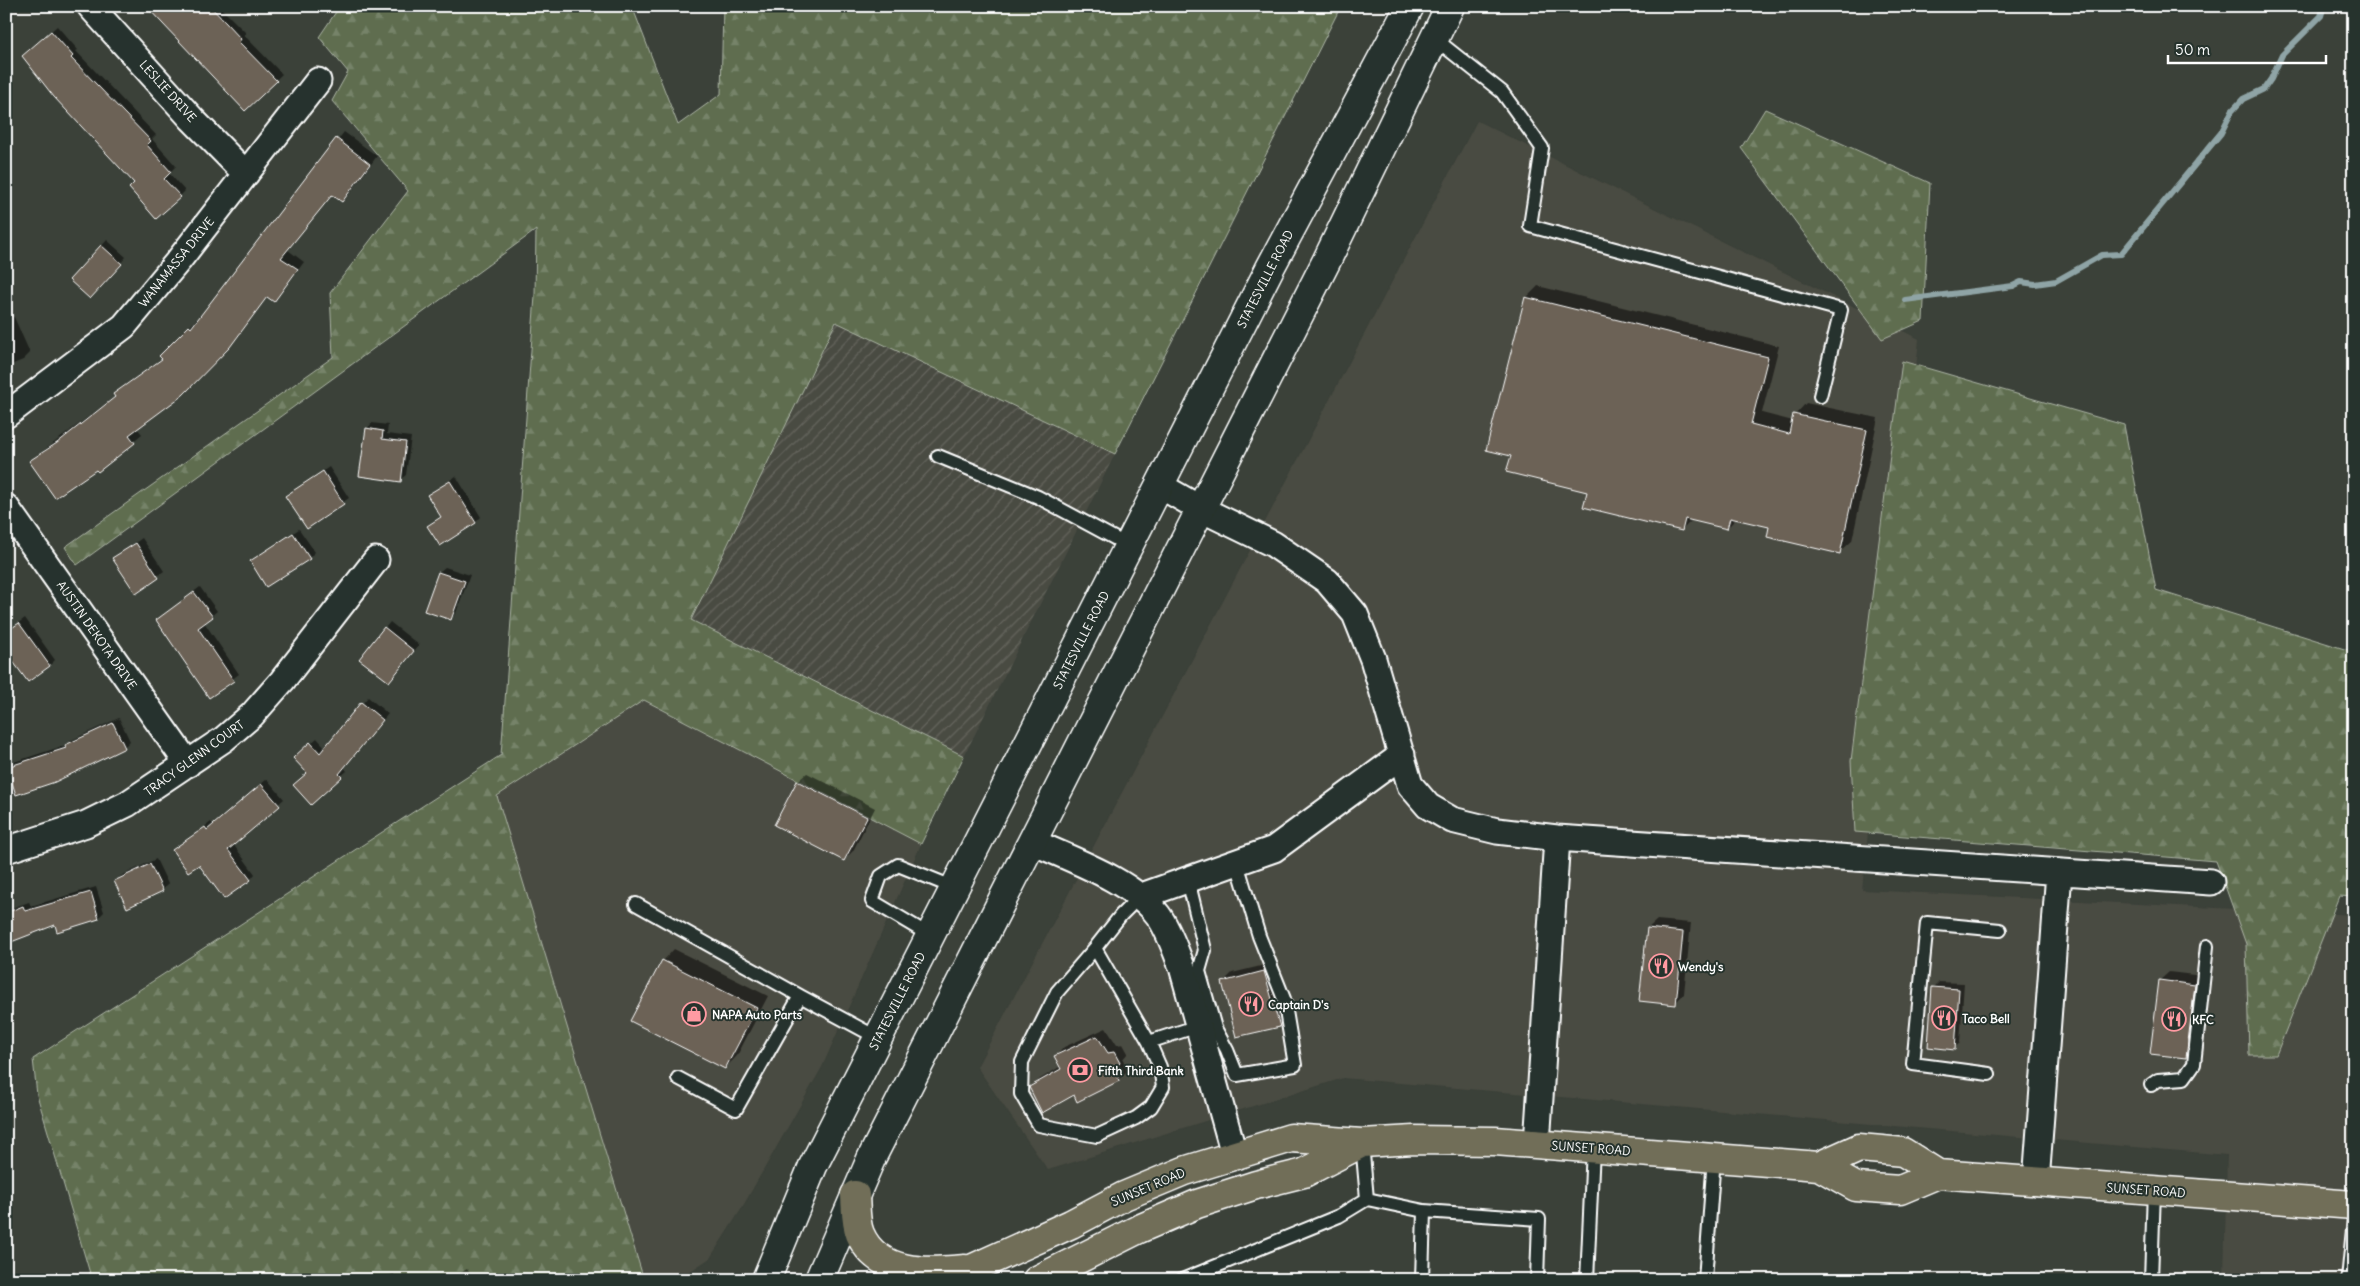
<svg xmlns="http://www.w3.org/2000/svg" width="2360" height="1286" viewBox="0 0 2360 1286" font-family="Delius,sans-serif">
<style>
.built{fill:#4a4b42}
.industrial{fill:url(#industrial-furrows)}
.forest{fill:url(#forest-firs);stroke:#aeb6a7}
.shadow{fill:#0007}
.lines{fill:none;stroke-linecap:round;stroke-linejoin:round}
.stream{stroke:#8fa4a6;stroke-width:6}
.building{fill:#6c6256;stroke:#fff}
.service-casing{stroke:#fff;stroke-width:16}
.minor-casing{stroke:#fff;stroke-width:29}
.secondary-casing{stroke:#fff;stroke-width:31}
.primary-casing{stroke:#fff;stroke-width:31}
.service{stroke:#26332d;stroke-width:12}
.minor{stroke:#26332d;stroke-width:25}
.secondary{stroke:#26332d;stroke-width:28}
.primary{stroke:#716e59;stroke-width:28}
.labels{text-anchor:middle;dominant-baseline:central;stroke-width:4;stroke-linejoin:round;paint-order:stroke}
.street-label{font-size:12px;fill:#fff;stroke:#26332d}
.poi-label{font-size:12px;font-weight:bold;fill:#fff;stroke:#26332d;text-anchor:start}
</style>
<defs>
<pattern id="industrial-furrows" width="10" height="10" patternUnits="userSpaceOnUse" patternTransform="scale(1.25)"><rect width="10" height="10" fill="#4a4b42"/><path d="M-1 1l2-2M0 10L10 0M9 11l2-2" fill="none" stroke="#65665e"/></pattern>
<pattern id="forest-firs" width="22" height="20" patternUnits="userSpaceOnUse" patternTransform="scale(1.25)"><rect width="22" height="20" fill="#5e6d4f"/><path d="M5 1l3.5 6h-7zM16 11l3.5 6h-7z" fill="#768369"/></pattern>
</defs>
<rect width="100%" height="100%" fill="#3b4139"/>
<filter id="ink" filterUnits="userSpaceOnUse"><feTurbulence type="fractalNoise" baseFrequency=".02" numOctaves="2"/><feDisplacementMap in="SourceGraphic" scale="10" xChannelSelector="R" yChannelSelector="G"/><feConvolveMatrix kernelMatrix="1 2 1 2 8 2 1 2 1" color-interpolation-filters="sRGB"/></filter>
<g filter="url(#ink)">
<!-- built -->
<path class="built" d="M1477 121 1919 339 1862 890 2354 915V1280H2224L2227 1155 1343 1078 1048 1170 977 1067Z
M644 700 921 844 822 1067 740 1211 710 1258 677 1280H644L497 796Z"/>
<!-- industrial -->
<path class="industrial" d="M836 322 1115 454 964 756 691 620Z"/>
<!-- forest -->
<path class="forest" d="M340 6H632L678 125 721 94 723 6H1341L1115 454 836 322 691 620 964 756 921 844 644 700 497 796 644 1280H92L37 1095 33 1059 501 755 535 296 536 230 77 565 65 547 333 357 330 293 408 191 332 101 348 72 319 37Z
M1765 109 1930 183 1923 321 1882 339 1741 148Z
M1902 361 2124 425 2156 590 2354 652V897L2339 896 2276 1055H2249L2246 944 2216 861 1855 832 1851 761Z"/>
<!-- shadow -->
<path class="shadow" d="M6 6H22L6 22Z
M219 6 246 33 244 35 282 74 245 110 214 11Z
M57 26 78 50 76 51 156 135 152 139 176 166 169 173 185 191 180 196 135 183 29 51Z
M344 132 377 156 349 194 342 201 332 194 288 250 304 262 281 293 274 301 268 296 237 338 191 386 137 428 142 434 98 470 30 461 116 396 115 395 122 387 163 358 161 356 197 319 198 321Z
M107 240 126 257 95 292 71 280Z
M1538 286 1779 346 1762 413 1793 421 1795 415 1806 403 1878 418 1852 541 1840 552 1770 527 1737 518 1727 528 1692 520 1682 530 1588 491 1512 455 1526 298Z
M6 306 11 318 14 317 30 353 23 360 6 367Z
M372 423 388 425 387 434 411 437 406 475 400 480 367 429Z
M329 467 349 498 307 527 287 496Z
M456 476 481 517 476 522 429 526 441 516 428 496Z
M299 529 315 552 309 558 251 561Z
M142 538 164 571 136 592 113 559Z
M445 567 470 575 456 613 451 619 439 572Z
M200 587 217 611 204 622 239 674 210 696 157 620Z
M25 618 55 660 49 666 6 632Z
M390 622 419 645 389 681 385 628Z
M368 697 388 714 344 767 347 771 341 776 308 773 300 753 317 738 325 747Z
M119 718 130 741 124 747 55 781 6 796V769L14 762 66 745 72 740Z
M807 773 875 808 853 851 844 860 776 824 798 781Z
M267 779 284 799 233 844 255 874 250 880 200 863 174 850 211 822 213 825Z
M156 859 168 884 162 890 128 906 116 881 121 876Z
M96 887 104 912 98 918 56 924 6 943V910L29 902 31 906Z
M1657 920 1691 923 1684 994 1675 1003 1648 928Z
M674 949 768 996 737 1056 725 1068 663 961Z
M1273 963 1288 1017 1279 1025 1223 982 1232 973Z
M2169 972 2203 976 2195 1048 2186 1057 2160 980Z
M1939 982 1964 983 1960 1043 1954 1048 1934 987Z
M1106 1028 1117 1045 1123 1044 1128 1053 1123 1059 1127 1071 1118 1080 1074 1093 1042 1112 1031 1088 1040 1079 1061 1066 1056 1056 1064 1047Z
M2354 1059V1071L2350 1070Z
M467 1269 474 1280H450Z
M394 1274 396 1280H375V1279Z"/>
<g class="lines">
<!-- stream -->
<path class="stream" d="M1905 300 2013 286 2021 282 2035 284 2056 281 2102 255 2121 254 2221 133 2232 111 2243 99 2264 89 2271 79 2282 55 2321 16 2324 6"/>
</g>
<!-- building -->
<path class="building" d="M146 6H210L241 39 239 42 277 81 245 111Z
M51 31 73 56 71 58 151 141 147 145 171 172 164 179 181 197 156 219 129 188 134 183 54 97 22 56Z
M336 138 370 164 342 202 332 195 281 258 298 269 274 302 267 297 230 347 183 395 129 435 135 443 98 472 96 470 55 498 29 461 57 443 115 397 113 394 162 359 159 356 189 326 191 328Z
M101 245 122 264 90 299 69 280Z
M1525 297 1768 357 1751 424 1789 434 1793 414 1867 430 1840 554 1767 537 1769 527 1730 518 1727 529 1685 519 1682 531 1583 507 1587 492 1506 472 1511 456 1486 450Z
M366 428 383 431 382 439 406 442 401 482 359 476Z
M323 471 344 504 307 529 285 496Z
M450 481 476 523 440 546 427 526 441 517 427 495Z
M293 533 310 559 266 587 250 561Z
M136 543 159 578 136 594 112 558Z
M438 572 465 581 451 620 424 611Z
M194 592 213 617 198 628 234 681 209 698 156 620Z
M19 623 50 666 28 682 6 652V632Z
M384 627 414 651 389 682 359 659Z
M361 702 383 720 339 774 342 777 311 805 293 785 307 773 293 758 310 742 320 753Z
M113 723 125 748 55 782 16 795 7 767 66 748 65 745Z
M797 781 867 817 844 861 774 825Z
M261 784 280 806 228 850 251 880 224 899 199 865 188 872 172 850 205 827 207 830Z
M150 864 163 891 127 908 114 881Z
M91 892 99 919 57 932 55 925 6 944V913L23 906 25 911Z
M1647 928 1683 932 1676 1005 1639 1001Z
M662 960 757 1008 725 1069 630 1021Z
M1264 971 1280 1027 1236 1037 1222 982Z
M2159 980 2195 985 2186 1058 2150 1054Z
M1932 987 1959 989 1955 1050 1928 1047Z
M1097 1036 1108 1053 1114 1052 1120 1063 1115 1068 1119 1081 1077 1102 1074 1095 1042 1113 1029 1087 1061 1069 1054 1056Z"/>
<g class="lines">
<!-- service casing -->
<g class="service-casing">
<path id="service" d="M1434 38 1502 92 1542 148 1530 226 1841 310 1820 396
M938 456 1038 497 1129 546
M1188 880 1205 950 1199 971 1215 1028 1227 1050 1237 1075 1295 1065 1284 999 1259 936 1237 863
M1139 897 1121 915 1095 948 1149 1042
M636 904 800 996
M931 936 872 901 881 876 898 865 955 888
M1095 948 1057 992 1022 1062 1021 1094 1039 1125 1097 1136 1136 1118 1151 1107 1163 1087 1160 1067 1149 1042 1198 1026
M1989 1074 1913 1064 1927 923 2000 930
M678 1078 736 1109 800 996 878 1038
M2151 1085 2158 1080 2184 1078 2194 1064 2207 946
M1362 1143 1367 1199 1424 1211
M1182 1280 1339 1216 1367 1199
M1422 1280 1424 1211 1539 1219 1537 1280
M1587 1280 1593 1148
M1705 1280 1714 1157
M2151 1280 2154 1190
M2348 1280 2354 1219"/>
</g>
<!-- minor casing -->
<g class="minor-casing">
<path id="minor" d="M90 6 192 119 246 174
M6 415 124 326 179 260 318 81
M1159 485 1201 509 1273 544 1327 581 1355 614 1373 659 1410 785 1428 806 1452 820 1497 831 1557 838 2211 882
M6 507 188 764
M1033 842C1072 860 1131 880 1158 915 1169 930 1175 950 1182 967L1234 1154
M6 850 86 824 127 804 224 739 252 715 282 681 376 560
M1139 897 1274 849 1402 755
M1537 1144 1557 838
M2036 1182 2059 872"/>
</g>
<!-- secondary casing -->
<g class="secondary-casing">
<path id="secondary" d="M766 1280 813 1166 1270 268 1410 6
M819 1280 871 1159 1326 262 1450 6"/>
</g>
<!-- primary casing -->
<g class="primary-casing">
<path id="primary" d="M1819 1166 1859 1148 1882 1150 1903 1152 1938 1174
M855 1195C856 1207 855 1222 860 1234 878 1276 928 1272 965 1269
M947 1280 1071 1224 1124 1196 1184 1171 1291 1138 1362 1143 1414 1140 1495 1141 1819 1166 1856 1187 1900 1190 1938 1174 2354 1205
M1037 1280 1139 1229 1197 1204 1256 1185 1304 1173 1362 1143"/>
</g>
<!-- service -->
<use href="#service" class="service"/>
<!-- minor -->
<use href="#minor" class="minor"/>
<!-- secondary -->
<use href="#secondary" class="secondary"/>
<!-- primary -->
<use href="#primary" class="primary"/>
</g>
</g>
<!-- icons -->
<defs>
<g id="restaurant-ring" transform="scale(1.25)"><circle r="9.5" fill="#26332d" stroke="#ff9aa2" stroke-width="1.5"/><path d="M-5-6h1v4h1v-4h1v4h1v-4h1v5L-1.5 .5V6h-2V.5L-5-1ZM5-6V6H3V1.5H1.5Q1.5-4 5-6Z" fill="#ff9aa2"/></g>
<g id="shop-ring" transform="scale(1.25)"><circle r="9.5" fill="#26332d" stroke="#ff9aa2" stroke-width="1.5"/><path d="M-5-2.5h2.3a2.7 3.5 0 0 1 5.4 0H5L5.5 6h-11ZM-1.5-2.5h3a1.5 2.3 0 0 0-3 0Z" fill="#ff9aa2"/></g>
<g id="bank-ring" transform="scale(1.25)"><circle r="9.5" fill="#26332d" stroke="#ff9aa2" stroke-width="1.5"/><path d="M-6-4H6V4H-6ZM0-2.3a2.3 2.3 0 1 0 0 4.6a2.3 2.3 0 1 0 0-4.6Z" fill="#ff9aa2"/></g>
</defs>
<g fill-rule="evenodd">
<use href="#restaurant-ring" x="1661" y="966"/>
<use href="#restaurant-ring" x="1251" y="1004"/>
<use href="#shop-ring" x="694" y="1014"/>
<use href="#restaurant-ring" x="1944" y="1018"/>
<use href="#restaurant-ring" x="2174" y="1019"/>
<use href="#bank-ring" x="1080" y="1070"/>
</g>
<g class="labels">
<!-- street labels -->
<g class="street-label">
<text transform="translate(168 91) rotate(48)">LESLIE DRIVE</text>
<text transform="translate(176 262) rotate(-51)">WANAMASSA DRIVE</text>
<text transform="translate(1265 279) rotate(-63)">STATESVILLE ROAD</text>
<text transform="translate(97 635) rotate(55)">AUSTIN DEKOTA DRIVE</text>
<text transform="translate(1081 640) rotate(-63)">STATESVILLE ROAD</text>
<text transform="translate(194 758) rotate(-36)">TRACY GLENN COURT</text>
<text transform="translate(897 1001) rotate(-63)">STATESVILLE ROAD</text>
<text transform="translate(1591 1148) rotate(4)">SUNSET ROAD</text>
<text transform="translate(1148 1187) rotate(-23)">SUNSET ROAD</text>
<text transform="translate(2146 1190) rotate(4)">SUNSET ROAD</text>
</g>
<!-- poi labels -->
<g class="poi-label">
<text x="1678" y="966">Wendy's</text>
<text x="1268" y="1004">Captain D's</text>
<text x="712" y="1014">NAPA Auto Parts</text>
<text x="1962" y="1018">Taco Bell</text>
<text x="2192" y="1019">KFC</text>
<text x="1098" y="1070">Fifth Third Bank</text>
</g>
</g>
<!-- margin -->
<rect width="2360" height="1286" fill="none" stroke="#26332d" stroke-width="25"/>
<rect x="12" y="12" width="2335" height="1261" fill="none" stroke="#fff" stroke-width="2" filter="url(#ink)"/>
<!-- scale -->
<path d="M2168 55v8h158v-8" fill="none" stroke="#ffffff" stroke-width="2.5"/>
<text x="2175" y="55" font-size="15" fill="#ffffff" stroke="#26332d" stroke-width="4" paint-order="stroke">50 m</text>
</svg>
